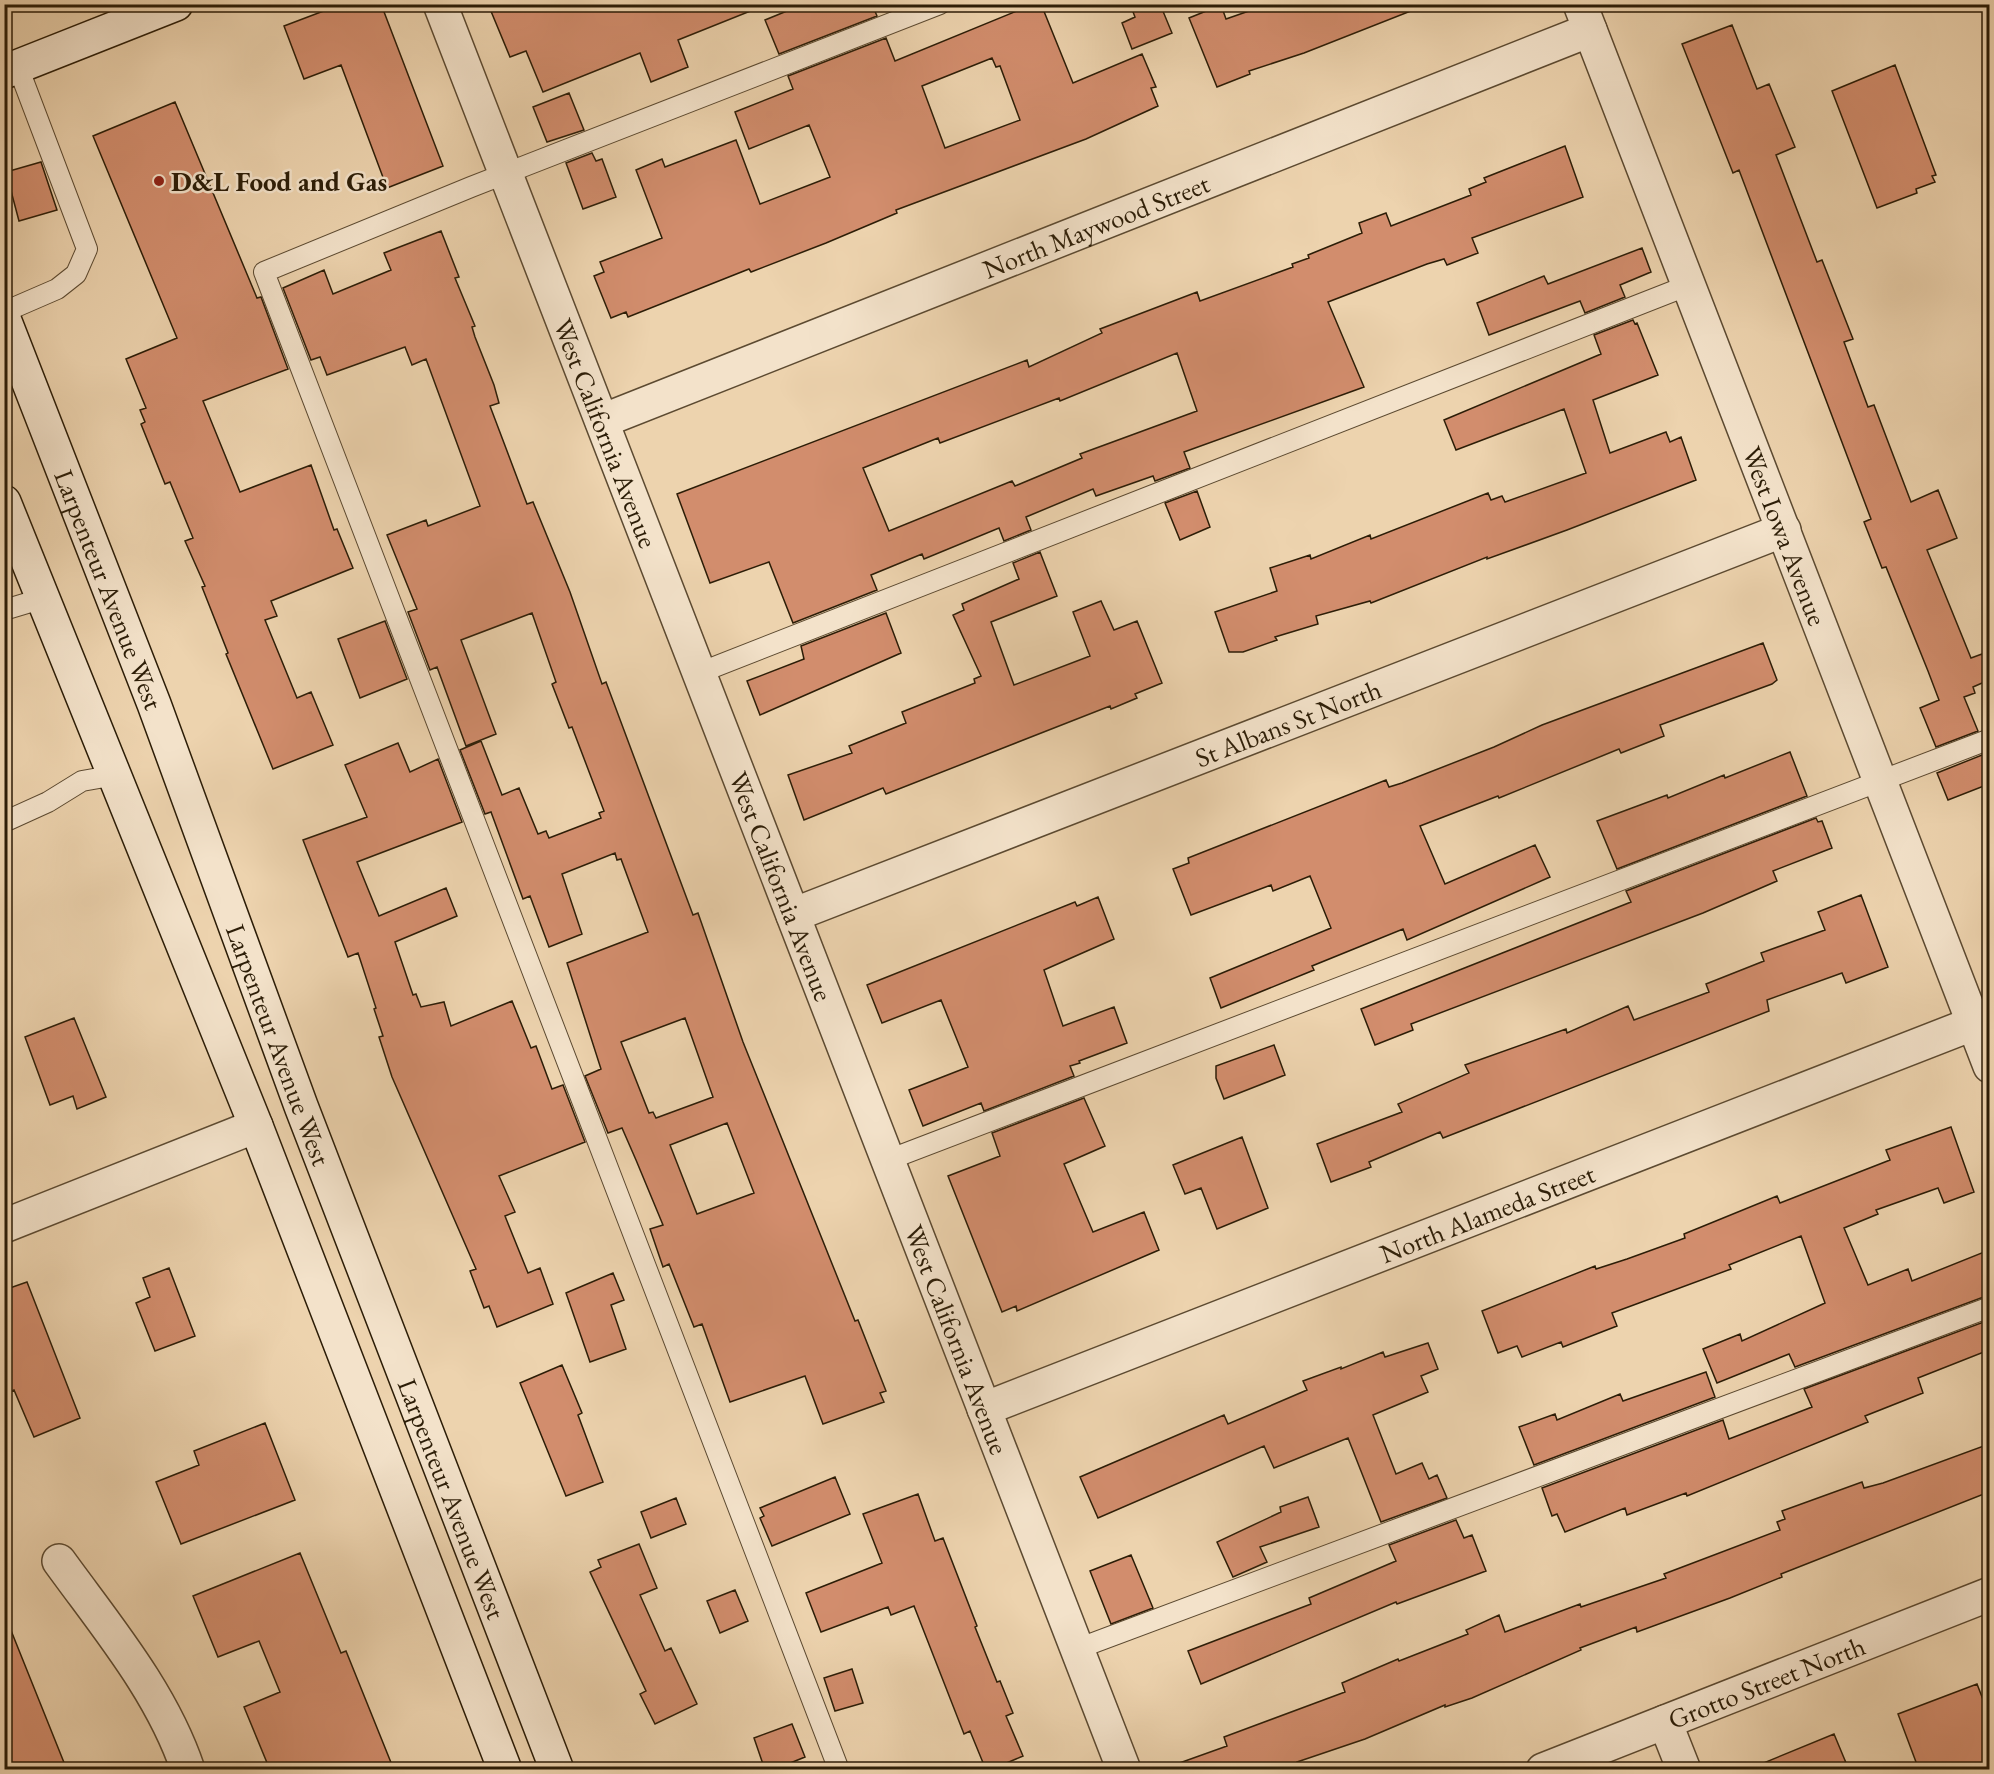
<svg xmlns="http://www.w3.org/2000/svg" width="1994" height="1774" viewBox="0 0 1994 1774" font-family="'EB Garamond',serif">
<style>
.building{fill:#d28d6d;stroke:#2c1d07;stroke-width:1.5;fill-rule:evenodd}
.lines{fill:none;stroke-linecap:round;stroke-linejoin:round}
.lane-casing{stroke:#5c4a31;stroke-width:22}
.street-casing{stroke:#5c4a31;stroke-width:36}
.secondary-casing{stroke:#2c1d07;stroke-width:36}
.lane{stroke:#f3e2ca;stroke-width:20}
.street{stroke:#f3e2ca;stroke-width:33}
.secondary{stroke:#f3e2ca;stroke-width:33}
.poi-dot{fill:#8f2418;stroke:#f3e2ca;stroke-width:2}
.labels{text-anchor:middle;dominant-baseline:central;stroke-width:5;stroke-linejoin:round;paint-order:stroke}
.poi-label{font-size:27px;font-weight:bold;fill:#2c1d07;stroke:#f3e2ca;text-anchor:start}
.street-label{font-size:27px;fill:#2c1d07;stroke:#f3e2ca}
</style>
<rect width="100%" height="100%" fill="#edd3ae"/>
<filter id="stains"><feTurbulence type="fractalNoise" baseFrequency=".00333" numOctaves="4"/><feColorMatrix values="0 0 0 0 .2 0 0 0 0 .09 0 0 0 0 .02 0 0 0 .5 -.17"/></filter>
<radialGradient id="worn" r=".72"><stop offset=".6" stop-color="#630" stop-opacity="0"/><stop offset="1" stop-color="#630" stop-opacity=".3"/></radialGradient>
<!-- building -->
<path class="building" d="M342 4H381L443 166 387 188 341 65 304 79 284 26Z
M488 4H763V6L678 40 688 67 651 82 640 53 543 92 526 51 510 57Z
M804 4H872L877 16 779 54 765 20Z
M1034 4H1041L1073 83 1142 54 1156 87 1151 88 1158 106 1086 139 896 210 897 213 826 243 751 272 749 269 628 317 626 312 611 318 594 276 604 272 600 262 662 238 636 170 662 159 665 167 736 140 760 204 830 177 809 125 749 149 735 112 793 89 788 76 886 38 895 61ZM992 58 996 67 1000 66 1020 120 945 148 922 86Z
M1130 4H1160L1172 33 1132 49 1122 23 1135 17Z
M1269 4H1421V7L1304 53 1249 71 1250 74 1217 87 1189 18 1221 5 1226 19Z
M1732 25 1757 89 1769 84 1795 147 1776 155 1817 262 1822 260 1853 339 1844 342 1868 407 1874 405 1911 502 1938 490 1957 538 1927 550 1971 658 1982 654 1989 672V680L1973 687 1975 693 1964 697 1978 731 1936 747 1920 708 1939 700 1928 671 1886 567 1882 568 1864 522 1871 519 1739 170 1733 173 1682 44Z
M1895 65 1936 175 1932 176 1935 182 1916 189 1917 193 1877 208 1832 91Z
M569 93 584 130 547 142 533 107Z
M175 102 257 298 261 297 288 369 203 401 240 492 311 465 334 530 337 529 353 568 271 601 277 616 265 620 297 698 311 692 333 745 273 769 226 654 228 653 202 587 205 586 185 541 193 538 170 482 165 484 141 424 145 422 140 410 146 408 126 359 177 338 93 136Z
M1565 146 1583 197 1472 238 1478 253 1447 265 1444 259 1427 264 1328 302 1364 387 1184 452 1190 468 1155 481 1153 476 1096 496 1093 489 1026 517 1031 530 1004 541 999 528 924 559 922 554 871 575 877 590 793 623 769 562 710 583 677 494 1027 360 1029 367 1102 333 1100 329 1197 292 1200 301 1293 267 1292 264 1309 258 1308 255 1362 233 1359 223 1386 213 1391 226 1471 195 1469 189 1486 182 1484 178ZM1177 353 1197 411 1080 454 1082 458 1015 486 1012 481 889 531 863 468 938 438 940 443 1059 398 1060 401Z
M592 153 596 161 602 159 616 197 583 209 566 163Z
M41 162 57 210 19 221 6 172Z
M441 231 459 277 455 278 475 326 472 327 475 337 494 385 499 403 490 406 527 504 533 502 570 592 602 684 606 682 693 915 698 913 743 1042 855 1321 858 1320 886 1391 880 1393 884 1402 823 1424 805 1376 730 1402 702 1324 694 1327 669 1264 663 1267 650 1229 663 1225 636 1160 622 1128 608 1133 585 1076 601 1069 567 963 648 932 621 859 617 860 615 853 562 874 582 934 549 947 530 896 523 899 491 812 485 814 460 750 481 741 502 795 519 788 538 834 546 831 549 838 601 818 599 813 604 811 572 727 569 728 552 684 556 682 532 613 461 640 496 734 466 746 437 667 430 670 408 612 417 609 387 535 426 520 428 526 480 506 426 359 412 365 405 347 327 375 320 357 311 360 283 288 324 270 333 294 391 270 384 253ZM685 1018 713 1097 656 1118 653 1112 649 1113 621 1042ZM727 1123 754 1193 697 1214 670 1145Z
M1642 248 1651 272 1620 285 1625 297 1585 313 1580 301 1489 335 1477 303 1544 276 1548 284Z
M1633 320 1635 324 1637 323 1658 375 1593 400 1610 453 1666 432 1670 442 1681 437 1696 480 1567 530 1487 559V557L1371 603 1370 601 1316 616 1318 624 1275 637 1277 640 1243 652H1229L1215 612 1277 591 1270 568 1310 555 1311 559 1370 535 1371 539 1488 493 1491 500 1502 496 1505 502 1586 473 1564 409 1456 450 1444 420 1601 354 1594 335Z
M1197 491 1210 527 1180 540 1165 503Z
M1040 552 1057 596 991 622 1014 685 1090 656 1073 612 1101 601 1114 630 1137 621 1162 683 1135 694 1137 698 1111 709 1110 706 886 794 883 788 804 820 788 775 852 753 849 746 906 723 902 712 975 683 974 679 981 676 953 615 964 610 962 604 1019 579 1013 563Z
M886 613 901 653 760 715 747 681 804 659 801 646Z
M385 621 407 679 360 698 338 639Z
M1763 643 1777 680 1772 684 1660 725 1664 736 1621 753 1619 749 1499 798 1498 796 1420 826 1445 884 1535 845 1550 877 1407 940 1403 929 1312 966 1314 970 1221 1008 1210 978 1331 928 1310 876 1273 891 1271 885 1191 915 1173 869 1189 863 1188 858 1386 780 1389 787 1402 783 1494 747 1542 725Z
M398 743 410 772 438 759 462 822 357 862 379 916 446 888 457 916 395 942 413 995 416 994 421 1007 444 1002 451 1026 512 1001 531 1048 536 1046 552 1089 563 1085 585 1142 499 1176 515 1212 505 1216 528 1273 540 1268 553 1304 497 1327 489 1306 484 1308 470 1271 476 1269 392 1077 379 1037 383 1036 374 1009 376 1008 358 953 348 957 303 840 367 817 345 765Z
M1790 752 1807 796 1617 869 1597 821 1667 795 1668 798 1724 775 1725 778Z
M1987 753 1989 784 1948 800 1937 773Z
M1816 818 1818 822 1822 821 1832 848 1773 871 1777 881 1703 913 1411 1024 1413 1030 1375 1045 1361 1009 1631 902 1626 891Z
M1861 895 1888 967 1846 983 1842 973 1767 1000 1769 1011 1443 1138 1440 1132 1369 1162 1371 1167 1331 1182 1317 1144 1402 1112 1398 1104 1469 1073 1465 1065 1566 1029 1567 1033 1628 1006 1634 1020 1709 992 1706 984 1764 961 1761 953 1825 930 1818 912Z
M1098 897 1114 939 1044 970 1063 1026 1114 1007 1127 1043 1079 1061 1080 1063 1070 1066 1074 1076 984 1111 981 1103 923 1126 909 1090 968 1067 941 1000 882 1023 867 985 1075 902 1077 906Z
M74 1018 106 1097 77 1109 73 1096 50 1105 25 1037Z
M1274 1045 1285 1075 1224 1099 1216 1078V1066Z
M1084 1098 1105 1146 1064 1164 1093 1232 1144 1212 1159 1250 1017 1311 1016 1306 1002 1312 948 1176 1000 1156 992 1133Z
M1951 1127 1974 1192 1944 1203 1938 1188 1876 1210 1878 1214 1844 1228 1868 1285 1908 1269 1912 1281 1989 1250V1295L1795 1367 1789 1354 1717 1383 1703 1349 1740 1334 1742 1341 1825 1303 1801 1236 1729 1265 1731 1269 1612 1313 1617 1326 1563 1347 1561 1342 1522 1357 1517 1346 1498 1353 1482 1311 1595 1266 1596 1269 1627 1259 1685 1238 1684 1234 1777 1196 1780 1203 1890 1160 1886 1150Z
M1242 1137 1268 1208 1217 1229 1201 1188 1185 1194 1173 1165Z
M169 1268 195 1336 155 1351 136 1303 150 1297 143 1278Z
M613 1273 624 1300 611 1305 626 1349 590 1362 566 1293Z
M27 1282 80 1418 34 1437 14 1390 4 1394V1290Z
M1989 1320V1350L1918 1378 1923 1393 1865 1416 1868 1422 1687 1496 1686 1493 1627 1515 1625 1508 1565 1532 1557 1514 1552 1516 1542 1488 1723 1420 1729 1439 1812 1407 1804 1389Z
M1428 1343 1438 1369 1421 1376 1428 1392 1373 1415 1396 1474 1422 1463 1429 1479 1437 1475 1447 1498 1381 1522 1348 1438 1274 1468 1264 1446 1098 1518 1080 1477 1224 1415 1228 1424 1307 1390 1303 1381 1341 1367V1369L1383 1352 1385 1357Z
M562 1365 582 1413 578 1415 603 1482 566 1496 520 1383Z
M1706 1372 1715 1397 1534 1465 1519 1427 1555 1414 1557 1420 1620 1394 1623 1401Z
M265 1423 295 1500 181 1544 156 1482 199 1465 194 1451Z
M1989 1444V1492L1781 1574 1782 1577 1730 1598 1637 1632 1636 1627 1580 1648 1581 1650 1472 1698 1445 1707V1705L1365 1739 1297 1762 1300 1770H1172L1171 1766 1227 1746 1224 1737 1345 1692 1342 1683 1398 1659 1399 1661 1468 1634 1466 1630 1499 1615 1505 1632 1580 1604 1581 1607 1666 1578 1664 1574 1780 1530 1777 1522 1785 1519 1782 1511 1862 1482 1864 1488 1883 1483Z
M835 1477 850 1514 772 1546 760 1518 764 1516 760 1508Z
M918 1494 935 1541 943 1538 977 1626 975 1627 997 1682 1000 1681 1013 1713 1006 1716 1023 1756 990 1770H986L970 1731 964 1734 914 1606 891 1615 888 1607 821 1632 806 1593 882 1563 863 1514Z
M1308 1497 1319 1527 1260 1547 1267 1562 1233 1577 1217 1542 1281 1512 1280 1507Z
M676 1498 686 1524 651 1538 641 1512Z
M1456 1520 1464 1538 1472 1535 1486 1571 1397 1604 1396 1602 1201 1684 1188 1651 1311 1604 1309 1598 1396 1561 1389 1545Z
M639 1544 657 1588 640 1595 665 1651 671 1648 697 1704 655 1724 640 1694 646 1691 590 1572 601 1567 598 1560Z
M300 1553 341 1653 346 1651 394 1770H270L244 1707 280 1692 259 1641 218 1657 193 1596Z
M1131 1555 1153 1608 1111 1624 1090 1571Z
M735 1590 748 1621 720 1633 707 1601Z
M4 1618H6L67 1770H4Z
M852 1669 863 1703 835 1711 824 1678Z
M1977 1684 1989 1715V1770H1919L1898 1714Z
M792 1724 805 1757 773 1770H765L754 1738Z
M1834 1734 1849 1770H1749V1769Z"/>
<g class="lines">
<!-- lane casing -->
<g class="lane-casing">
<path id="lane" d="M4 312 57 289 76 274 87 249 18 67
M4 610 44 598
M699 673 1689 285
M4 822 48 802 82 781 116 775
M888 1160 1990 739
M1077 1649 1990 1307
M839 1770 264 272 471 187 940 4"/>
</g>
<!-- street casing -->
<g class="street-casing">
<g id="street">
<path id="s1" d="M440 4 1124 1770"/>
<path id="s2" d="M1580 4 1990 1066"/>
<path id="s3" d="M602 421 1590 30"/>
<path id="s4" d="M793 915 1784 530"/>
<path d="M4 1226 256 1126"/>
<path id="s5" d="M984 1409 1990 1017"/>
<path d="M59 1561C106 1626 162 1692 188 1770"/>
<path d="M1665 1722 1684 1770"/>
<path id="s6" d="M1543 1770 1990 1594"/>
</g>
</g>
<!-- secondary casing -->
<g class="secondary-casing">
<g id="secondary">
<path d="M4 72 176 4"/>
<path id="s7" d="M4 319 154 704 301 1106 557 1770"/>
<path d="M4 502 256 1126 505 1770"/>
</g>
</g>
<!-- lane -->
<use href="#lane" class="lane"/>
<!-- street -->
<use href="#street" class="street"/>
<!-- secondary -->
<use href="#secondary" class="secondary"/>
</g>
<!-- markers -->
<circle class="poi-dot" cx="159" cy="181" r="6"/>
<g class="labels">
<!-- poi labels -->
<g class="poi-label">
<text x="171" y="181">D&amp;L Food and Gas</text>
</g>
<!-- street labels -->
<g class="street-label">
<text stroke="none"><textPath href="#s3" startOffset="531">North Maywood Street</textPath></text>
<text stroke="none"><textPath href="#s1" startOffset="460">West California Avenue</textPath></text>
<text stroke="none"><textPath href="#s2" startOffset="570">West Iowa Avenue</textPath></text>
<text stroke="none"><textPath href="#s7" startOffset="290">Larpenteur Avenue West</textPath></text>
<text stroke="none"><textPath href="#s4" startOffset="531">St Albans St North</textPath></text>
<text stroke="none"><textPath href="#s1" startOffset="946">West California Avenue</textPath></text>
<text stroke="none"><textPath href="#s7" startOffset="776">Larpenteur Avenue West</textPath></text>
<text stroke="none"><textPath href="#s5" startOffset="540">North Alameda Street</textPath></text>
<text stroke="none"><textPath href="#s1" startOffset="1432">West California Avenue</textPath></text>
<text stroke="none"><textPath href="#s7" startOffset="1262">Larpenteur Avenue West</textPath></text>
<text stroke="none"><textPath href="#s6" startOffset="240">Grotto Street North</textPath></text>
</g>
</g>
<!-- margin -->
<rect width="1994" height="1774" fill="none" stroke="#edd3ae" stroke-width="24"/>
<rect x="6" y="6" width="1982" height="1762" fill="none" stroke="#2c1d07" stroke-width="3"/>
<rect x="12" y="12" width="1970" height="1750" fill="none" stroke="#2c1d07" stroke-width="1.5"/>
<rect width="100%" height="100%" filter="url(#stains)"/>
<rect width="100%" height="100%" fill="url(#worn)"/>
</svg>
